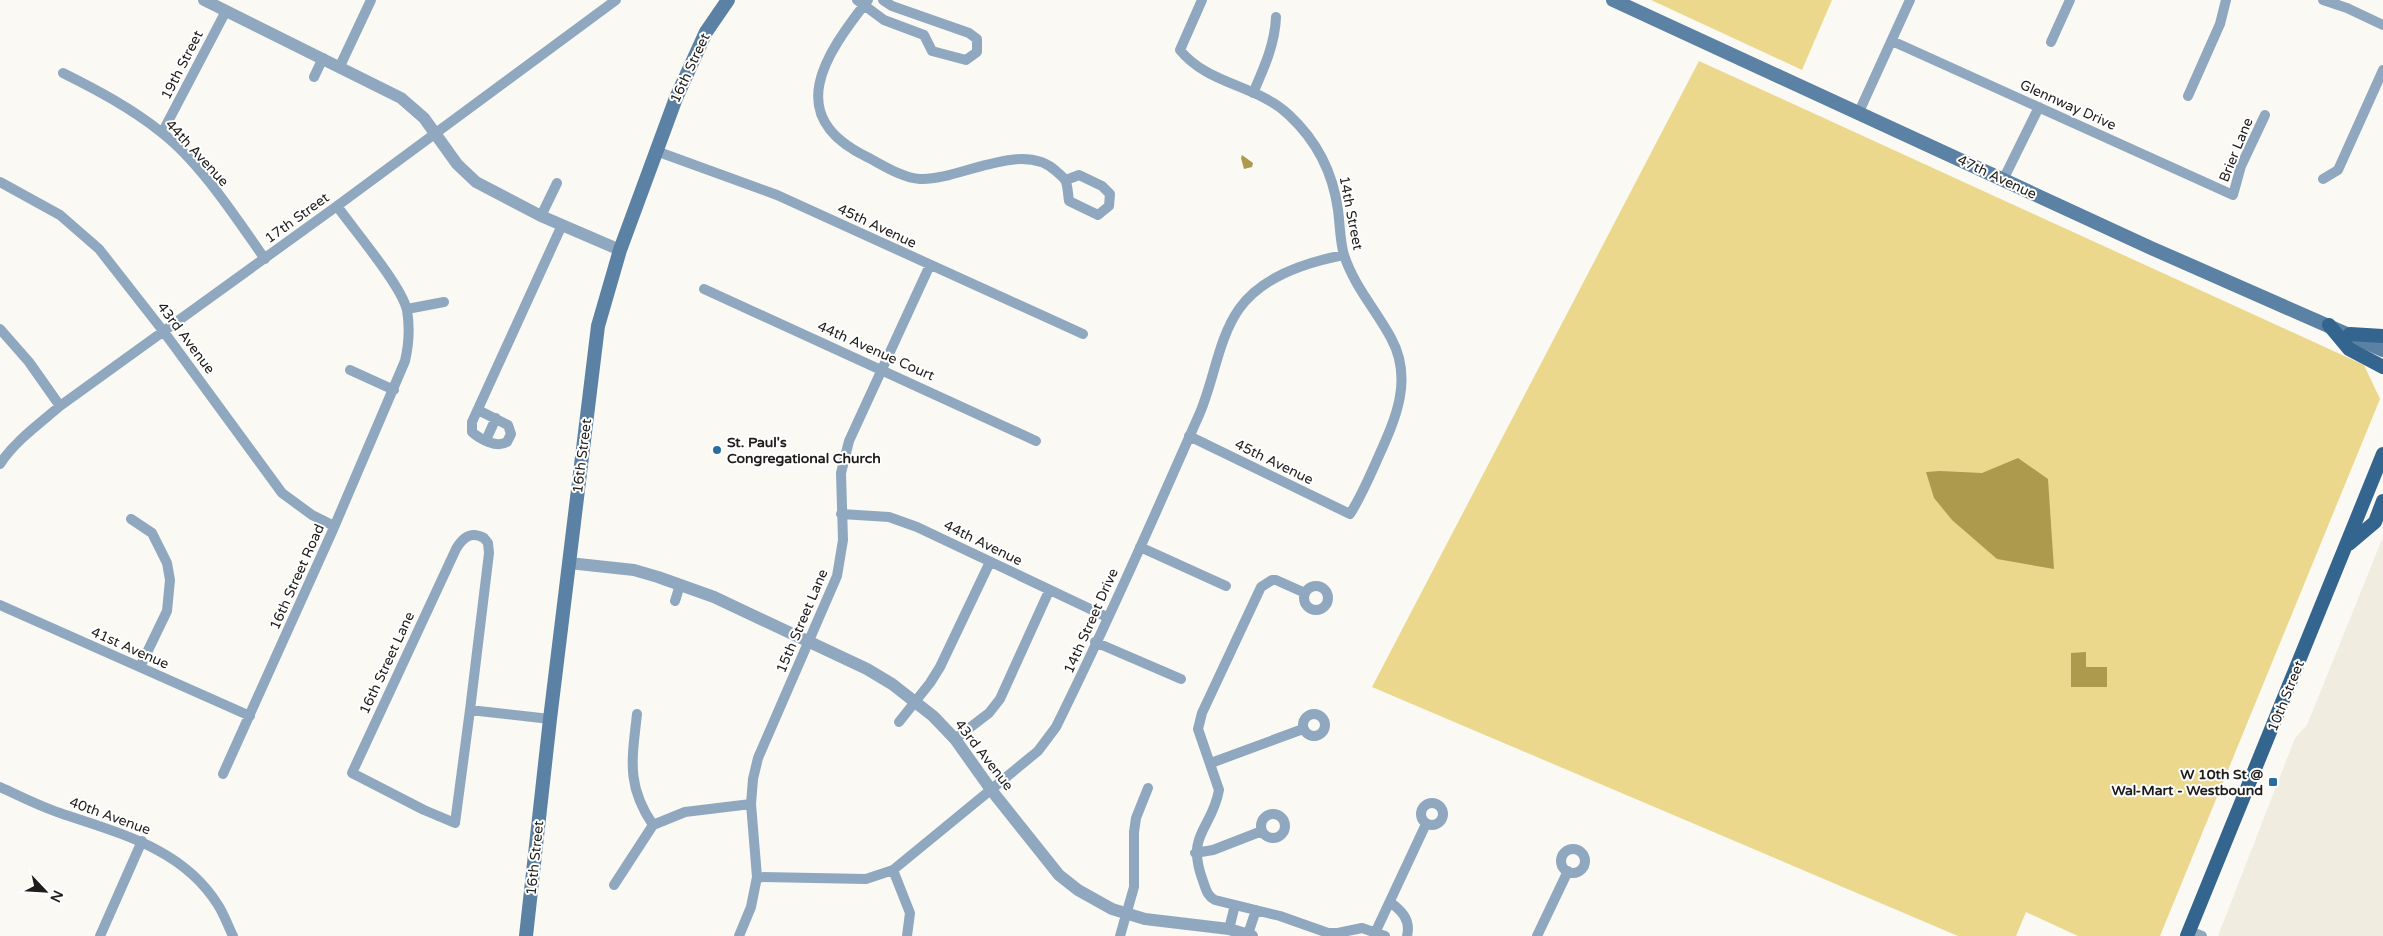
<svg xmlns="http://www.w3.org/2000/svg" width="2383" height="936" viewBox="0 0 2383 936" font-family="'Varela Round',sans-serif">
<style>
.built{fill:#f0ecdf}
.green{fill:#ebd88d}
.water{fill:#ae9a4d}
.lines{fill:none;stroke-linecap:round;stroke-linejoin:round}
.minor{stroke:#8fa8c0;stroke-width:10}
.tertiary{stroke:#8fa8c0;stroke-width:12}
.secondary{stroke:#5b81a4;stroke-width:14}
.primary{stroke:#34658e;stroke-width:14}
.poi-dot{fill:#296ca1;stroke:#fff;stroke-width:2}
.labels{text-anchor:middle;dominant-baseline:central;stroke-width:4;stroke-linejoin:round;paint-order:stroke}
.street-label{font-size:14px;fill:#1e1d1b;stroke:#fff}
.poi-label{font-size:14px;font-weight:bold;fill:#1e1d1b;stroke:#fff;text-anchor:start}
</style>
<rect width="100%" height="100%" fill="#fbf9f3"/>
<!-- built -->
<path class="built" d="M2383 537V936H2218L2295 738 2307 725Z"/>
<!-- green -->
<path class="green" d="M1651 0H1832L1802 70Z
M1699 61 2364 365 2380 399 2160 936H2078L2026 912 2016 936H1958L1372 687Z"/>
<!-- water -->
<path class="water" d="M1242 155 1253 163 1252 167 1244 169 1241 158Z
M2018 458 2048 479 2054 569 1997 559 1952 520 1934 498 1926 472 1940 471 1982 473Z
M2086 652V667H2107V687H2071V653Z"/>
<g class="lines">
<!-- minor -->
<path class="minor" d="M857 0 884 20 924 35 932 51 966 60 977 52V39L969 33 892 6 883 0
M868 0C825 55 782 116 867 157 883 165 902 178 920 179 959 181 1022 139 1056 171 1059 174 1065 178 1066 182 1068 188 1068 195 1069 201L1098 215 1109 206 1110 194 1102 186 1079 175 1066 180
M2323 0 2347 8 2383 25
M1892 41 2233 195 2241 166 2265 115
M2051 42 2070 0
M340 66 371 0
M63 73C97 90 131 108 161 132 200 162 236 218 265 259
M314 77 323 58
M1253 93C1264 68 1275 44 1276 17
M2188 96 2220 24 2226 0
M1858 114 1910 0
M162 133 226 11
M656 151 777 195 1083 334
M2323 179 2338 170 2383 70
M2003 180 2039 107
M0 182 60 215 99 249 164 332 282 493 312 515 334 526
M541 216 557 183
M704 289 1036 441
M407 309 444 302
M0 329 29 362 60 406
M350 370 394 390
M478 410 508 425 511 434 507 442C497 448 481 440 472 432V422L562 225
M1189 436 1350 514C1361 497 1369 478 1377 460 1395 420 1414 380 1391 338 1376 310 1354 286 1344 255 1340 242 1340 225 1338 210 1333 173 1317 141 1289 115 1258 85 1208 85 1180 50L1202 0
M486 440 496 418
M0 464C15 441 39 424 60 406L337 206 616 0
M841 514 889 517 917 527 1107 617
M131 519 152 533 167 563 170 580 167 611 140 667
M1140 547 1226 586
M1304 598a12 12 0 1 1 24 0a12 12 0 1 1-24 0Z
M1305 593 1276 580H1272L1261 587 1202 713 1198 729 1219 790C1212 830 1185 833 1203 881 1206 889 1207 896 1215 900L1280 916 1328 933H1338L1362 928 1385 936
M675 601 680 585
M0 605 250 716
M1095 642 1181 679
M470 710 489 553 488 543 484 538C471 531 463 537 456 549L352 773 424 810 455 823 470 710 550 719
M1303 725a11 11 0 1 1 22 0a11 11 0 1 1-22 0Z
M637 714C632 760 626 785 653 825
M899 722 930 683 940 667 990 562
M955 739 989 713 1000 699 1049 591
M1211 763 1303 729
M223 774 332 532 405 361C409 344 410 328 407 310 401 285 354 230 337 206
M0 787C20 796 39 806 60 813 118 833 183 848 218 905 224 914 228 926 233 936
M1421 814a11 11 0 1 1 22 0a11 11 0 1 1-22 0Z
M1261 826a12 12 0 1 1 24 0a12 12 0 1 1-24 0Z
M1561 861a12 12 0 1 1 24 0a12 12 0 1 1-24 0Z
M1195 853 1213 850 1262 831
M893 870 910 913 907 936
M757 877 866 879 893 870 1038 751 1056 727C1107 624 1153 519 1199 415 1214 381 1218 339 1239 309 1262 276 1307 262 1344 255
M614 885 653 825 685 812 751 804
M1390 902C1402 911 1411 920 1407 936
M1229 929 1235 905
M2189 931 2202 936
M1375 933 1426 824
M1248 934 1256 910
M100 936 142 841
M739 936 751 907 757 877 751 804 753 779 758 758 837 576 843 540 841 473 849 441 930 265
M1120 936 1134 887V832L1136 818 1148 788
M1537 936 1568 871"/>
<!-- tertiary -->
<path class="tertiary" d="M204 0 401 98 424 118 457 164 476 182 541 216 620 250
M569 563 634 570 658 577 714 597 867 669 892 684 933 716 955 739 992 791 1059 875 1078 890 1112 909 1145 919 1229 929 1252 936"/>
<!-- secondary -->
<path class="secondary" d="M1613 0 2151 248 2383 350
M526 936 550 719 598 326 620 250 676 98 706 32 728 0"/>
<!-- primary -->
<path class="primary" d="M2329 325 2349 349 2383 367
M2350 334 2383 336
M2349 544 2375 522 2383 501
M2187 936 2383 454"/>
</g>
<!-- markers -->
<g class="poi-dot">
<circle cx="717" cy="450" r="5"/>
<rect x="2268" y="777" width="10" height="10" rx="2.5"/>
</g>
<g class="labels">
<!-- street labels -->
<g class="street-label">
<text transform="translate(182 65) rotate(-63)">19th Street</text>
<text transform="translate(690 68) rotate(-65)">16th Street</text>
<text transform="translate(2068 105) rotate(24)">Glennway Drive</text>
<text transform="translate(2236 150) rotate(-68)">Brier Lane</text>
<text transform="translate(197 153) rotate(47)">44th Avenue</text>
<text transform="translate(1997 177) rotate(25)">47th Avenue</text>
<text transform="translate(1351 213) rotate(79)">14th Street</text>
<text transform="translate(297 218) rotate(-36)">17th Street</text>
<text transform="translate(877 226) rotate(25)">45th Avenue</text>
<text transform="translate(186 338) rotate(53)">43rd Avenue</text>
<text transform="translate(876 351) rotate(24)">44th Avenue Court</text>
<text transform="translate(582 456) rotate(-83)">16th Street</text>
<text transform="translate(1274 462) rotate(26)">45th Avenue</text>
<text transform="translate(983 543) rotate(26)">44th Avenue</text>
<text transform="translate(297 577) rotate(-66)">16th Street Road</text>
<text transform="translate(802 621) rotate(-67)">15th Street Lane</text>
<text transform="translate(1091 621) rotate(-66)">14th Street Drive</text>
<text transform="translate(130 648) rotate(24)">41st Avenue</text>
<text transform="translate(387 663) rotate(-65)">16th Street Lane</text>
<text transform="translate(2286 696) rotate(-68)">10th Street</text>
<text transform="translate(984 755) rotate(52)">43rd Avenue</text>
<text transform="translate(110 816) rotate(20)">40th Avenue</text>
<text transform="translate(535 858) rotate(-84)">16th Street</text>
</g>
<!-- poi labels -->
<g class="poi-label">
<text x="727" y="442">St. Paul's<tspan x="727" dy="16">Congregational Church</tspan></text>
<text x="2263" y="774" text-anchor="end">W 10th St @<tspan x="2263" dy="16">Wal-Mart - Westbound</tspan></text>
</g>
</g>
<!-- north arrow -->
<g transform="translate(45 891) rotate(115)" stroke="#ffffff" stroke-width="4" paint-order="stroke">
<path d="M0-4L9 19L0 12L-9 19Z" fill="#1e1d1b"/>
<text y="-8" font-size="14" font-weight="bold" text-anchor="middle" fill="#1e1d1b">N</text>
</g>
</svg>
